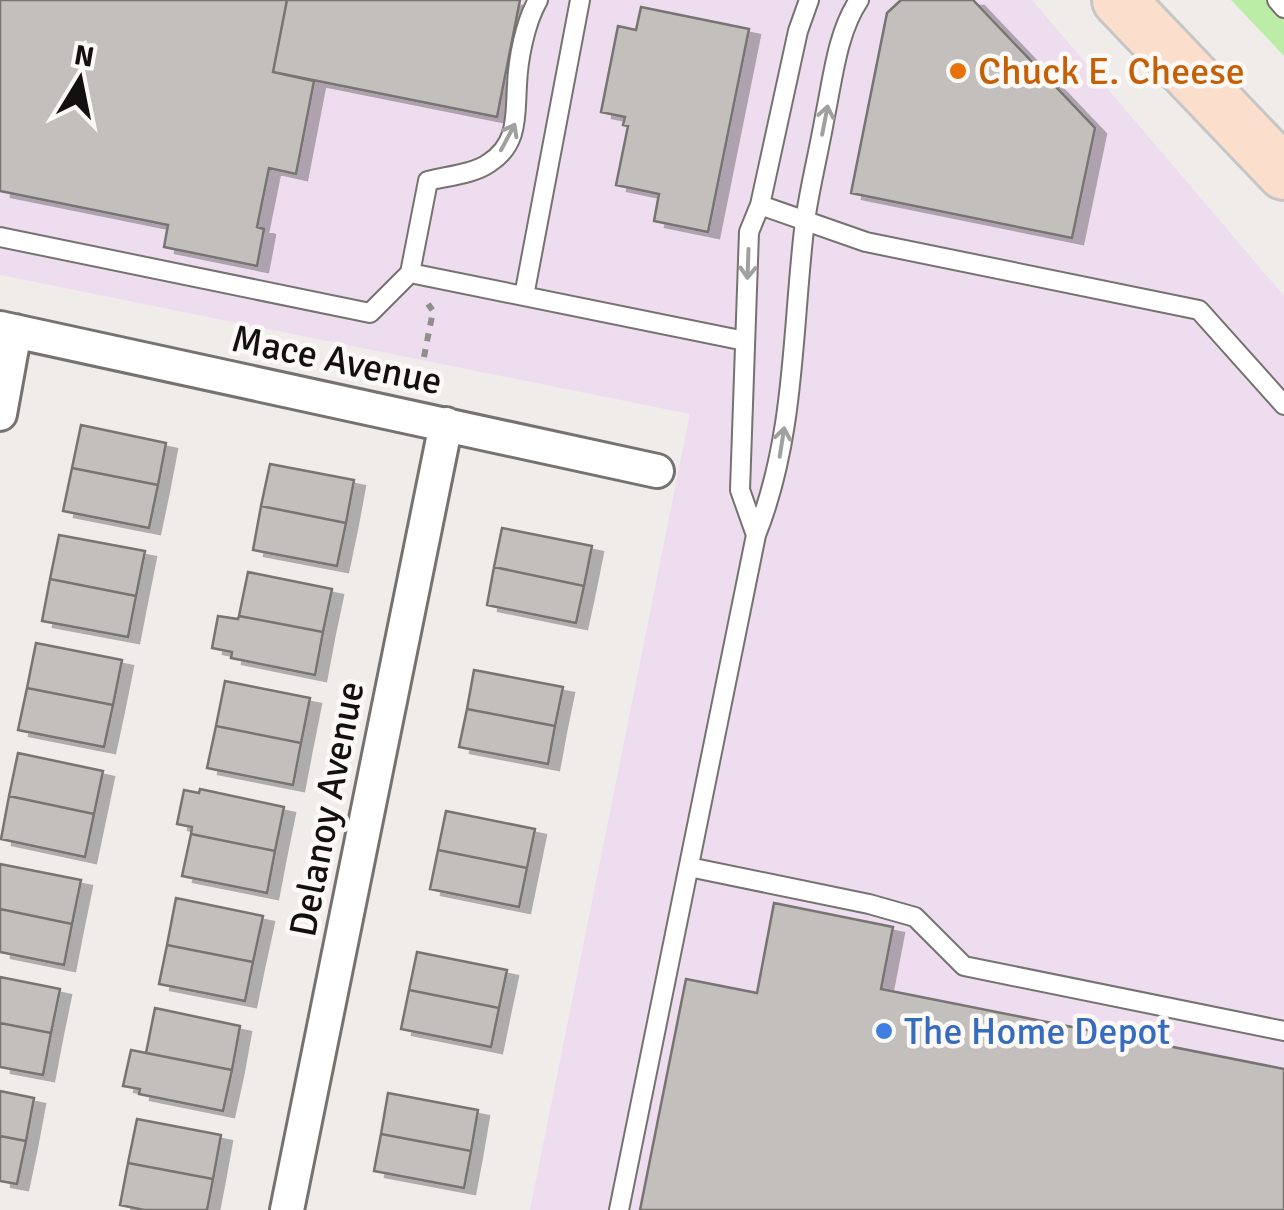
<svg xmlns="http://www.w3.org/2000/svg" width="1284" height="1210" viewBox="0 0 1284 1210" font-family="Signika,sans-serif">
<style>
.commercial{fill:#edddef}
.green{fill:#bbeda6}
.building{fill:#c2bfbd;stroke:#777472;stroke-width:2.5;filter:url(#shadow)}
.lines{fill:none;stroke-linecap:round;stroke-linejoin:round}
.lane-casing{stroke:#757270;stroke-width:22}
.street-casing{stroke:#757270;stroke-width:38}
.primary-casing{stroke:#c6c6c6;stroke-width:58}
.path{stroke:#918f8d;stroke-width:6;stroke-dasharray:8 8;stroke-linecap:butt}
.lane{stroke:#fff;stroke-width:18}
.street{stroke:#fff;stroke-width:32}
.primary{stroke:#fbdfcc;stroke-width:52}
.oneway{stroke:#a0a09f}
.food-dot{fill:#e8710a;stroke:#fdf9f7;stroke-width:4}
.shop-dot{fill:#3f7fe0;stroke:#fdf9f7;stroke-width:4}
.labels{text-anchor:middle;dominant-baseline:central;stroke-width:9;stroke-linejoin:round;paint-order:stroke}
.food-label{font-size:38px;fill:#c56008;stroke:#fdf9f7;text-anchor:start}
.street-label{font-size:38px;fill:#121110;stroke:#fdf9f7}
.shop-label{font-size:38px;fill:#366cbe;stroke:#fdf9f7;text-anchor:start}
</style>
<defs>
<filter id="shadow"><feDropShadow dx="11" dy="6" stdDeviation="0" flood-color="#0004"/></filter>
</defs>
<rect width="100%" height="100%" fill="#efecea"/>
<!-- commercial -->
<path class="commercial" d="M0 0H1032L1284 296V1210H530L690 414 0 275Z"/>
<!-- green -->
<path class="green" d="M1231 0H1284V56Z"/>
<!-- building -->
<path class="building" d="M0 0H287L273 72 314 81 296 174 269 168 257 227 264 229 257 266 164 247 168 225 0 191Z
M287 0H520L497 117 273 72Z
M901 0H973L1095 128 1072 238 851 193 887 13Z
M641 7 749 29 708 232 654 221 659 194 616 185 628 126 623 125 625 117 601 112 618 26 636 30Z
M81 425 166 443 158 485 72 468Z
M270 464 354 480 346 523 261 506Z
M72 468 158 485 149 528 63 511Z
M261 506 346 523 337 566 253 550Z
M502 528 592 546 584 586 494 567Z
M59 535 145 551 136 596 50 579Z
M494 567 584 586 576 623 487 605Z
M248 572 332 589 323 632 239 616Z
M50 579 136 596 128 637 42 621Z
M218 616 238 619 239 616 323 632 315 675 231 658 232 652 212 648Z
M36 643 122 660 113 705 27 688Z
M474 670 563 687 555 726 467 709Z
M225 681 310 698 301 743 216 726Z
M27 688 113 705 104 747 18 730Z
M467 709 555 726 548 764 459 747Z
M216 726 301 743 293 785 207 768Z
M18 753 103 771 94 814 9 796Z
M200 789 284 807 275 851 191 834 192 827 177 824 184 790 199 793Z
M9 796 94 814 85 857 1 839Z
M446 811 535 829 527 868 438 850Z
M191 834 275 851 267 893 182 876Z
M438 850 527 868 519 907 430 889Z
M0 864 81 880 72 924 0 909Z
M176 898 263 916 253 962 167 945Z
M774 903 893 927 881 989 1284 1069V1210H640L686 979 757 993Z
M0 909 72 924 64 965 0 952Z
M167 945 253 962 245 1001 159 984Z
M417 952 507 970 499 1008 409 990Z
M0 977 60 989 51 1033 0 1023Z
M409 990 499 1008 491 1047 401 1029Z
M155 1008 240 1026 232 1070 146 1053Z
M0 1023 51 1033 43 1075 0 1067Z
M131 1050 232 1070 223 1111 139 1094 140 1089 123 1086Z
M0 1091 34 1098 26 1141 0 1136Z
M388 1093 478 1110 471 1151 381 1134Z
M137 1119 221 1135 213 1179 128 1163Z
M381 1134 471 1151 464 1188 374 1171Z
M0 1136 26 1141 17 1184 0 1181Z
M128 1163 213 1179 207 1210H144L120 1205Z"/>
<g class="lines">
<!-- lane casing -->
<g class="lane-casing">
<path id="lane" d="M1277 0 1284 8
M760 205 866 242 1199 310 1284 405
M0 237 370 313 410 273 428 181C447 176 474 174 489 163 519 144 515 115 517 85 518 59 525 23 538 0
M410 273 745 341
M524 296 580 0
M756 535 740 490 749 232 760 205 798 31 809 0
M689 867 869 904 915 917 964 966 1284 1031
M619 1210 756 535C796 435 792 326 805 221 810 186 819 151 825 116 833 78 837 33 859 0"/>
</g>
<!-- street casing -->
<g class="street-casing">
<path id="street" d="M0 328 657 471
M0 414 15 331
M287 1210 446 424"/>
</g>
<!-- primary casing -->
<g class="primary-casing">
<path id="primary" d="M1119 0 1284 173"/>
</g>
<!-- path -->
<path class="path" d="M424 357 433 311 428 304"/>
<!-- lane -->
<use href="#lane" class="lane"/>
<!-- street -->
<use href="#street" class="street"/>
<!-- primary -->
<use href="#primary" class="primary"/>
</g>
<!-- one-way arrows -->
<defs><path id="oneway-shaft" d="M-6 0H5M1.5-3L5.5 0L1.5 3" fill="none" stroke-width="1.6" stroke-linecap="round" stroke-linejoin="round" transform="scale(2.5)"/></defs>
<g class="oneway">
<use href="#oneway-shaft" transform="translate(825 120) rotate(-79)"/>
<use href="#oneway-shaft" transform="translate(508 137) rotate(-62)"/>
<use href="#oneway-shaft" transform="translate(748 264) rotate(92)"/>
<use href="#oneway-shaft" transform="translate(782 442) rotate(-81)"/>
</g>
<!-- markers -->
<circle class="food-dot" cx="958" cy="71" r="10"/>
<circle class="shop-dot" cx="884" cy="1031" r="10"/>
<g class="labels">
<!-- food labels -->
<g class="food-label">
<text x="978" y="71">Chuck E. Cheese</text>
</g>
<!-- street labels -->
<g class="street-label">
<text transform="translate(337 360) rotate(12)">Mace Avenue</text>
<text transform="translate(327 809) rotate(-79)">Delanoy Avenue</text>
</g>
<!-- shop labels -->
<g class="shop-label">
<text x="904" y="1031">The Home Depot</text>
</g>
</g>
<!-- north arrow -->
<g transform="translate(80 80) rotate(10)" stroke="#fdf9f7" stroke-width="8" paint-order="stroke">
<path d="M0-8L18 38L0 25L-18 38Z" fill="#121110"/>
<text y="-15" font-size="28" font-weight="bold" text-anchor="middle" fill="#121110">N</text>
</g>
</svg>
